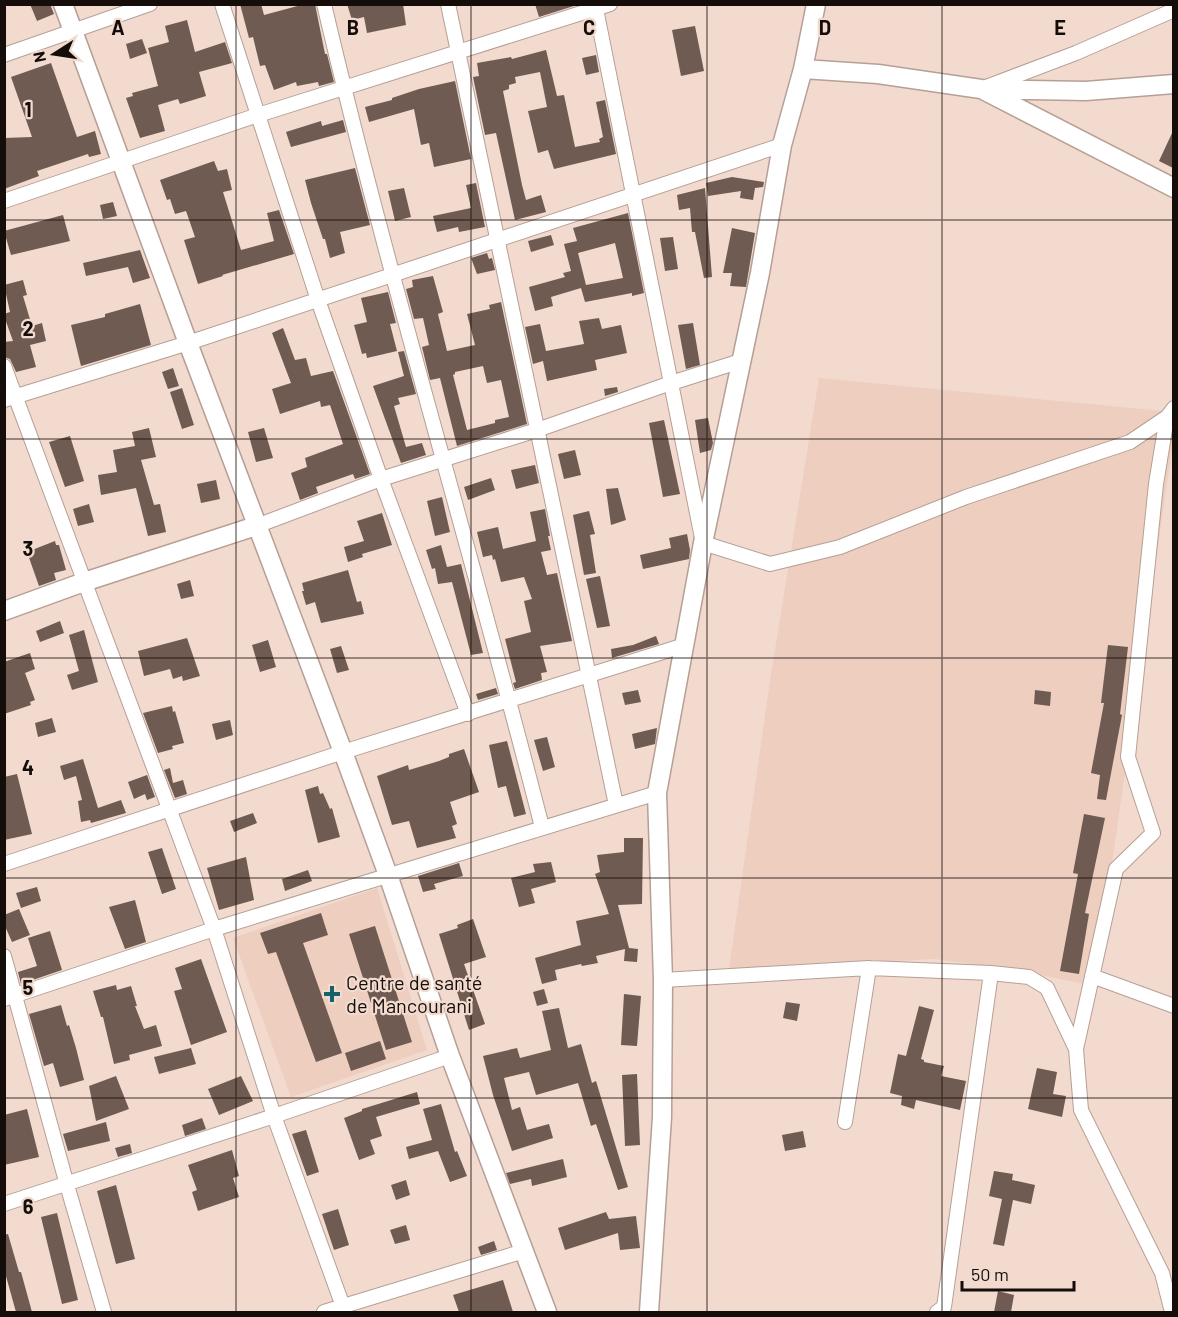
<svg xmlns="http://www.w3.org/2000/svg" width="1178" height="1317" viewBox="0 0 1178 1317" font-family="Barlow,sans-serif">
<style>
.built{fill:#edcebf}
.building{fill:#6f5b51;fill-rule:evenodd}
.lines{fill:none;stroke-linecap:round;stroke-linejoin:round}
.minor-casing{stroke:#b69f95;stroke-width:16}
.tertiary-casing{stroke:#b69f95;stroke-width:21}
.minor{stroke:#fff;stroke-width:14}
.tertiary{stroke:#fff;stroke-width:18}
.grid{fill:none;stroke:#150d09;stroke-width:1.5;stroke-opacity:0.55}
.poi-dot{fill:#136369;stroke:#f2dacf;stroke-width:2}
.labels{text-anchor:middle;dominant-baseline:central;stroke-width:4.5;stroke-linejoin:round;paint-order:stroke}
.poi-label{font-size:20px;fill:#150d09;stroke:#f2dacf;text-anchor:start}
.grid-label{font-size:20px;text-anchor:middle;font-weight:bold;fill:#150d09;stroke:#f2dacf;stroke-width:4.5;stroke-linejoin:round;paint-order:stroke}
</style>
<rect width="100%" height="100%" fill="#f2dacf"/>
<!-- built -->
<path class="built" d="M819 378 1173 412V443L1094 986 1021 971 935 959 729 969 770 681Z
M377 888 427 1050 291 1097 233 938Z"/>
<!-- building -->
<path class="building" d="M30 4H50L54 14 37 21Z
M240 4H261L264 15 305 4H315L325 54H327L334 82 319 86 318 82 297 86 296 82 274 90 265 65 260 66 253 37 249 38Z
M347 4H403L406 25 367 33 364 17 352 20Z
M535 4H577V5L539 17Z
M187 20 195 52 225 42 232 63 199 72 206 96 180 104 178 99 158 105 165 131 140 138 126 98 133 96 132 93 158 86 148 48 169 42 165 26Z
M695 26 704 71 681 76 672 30Z
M142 39 147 53 130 59 126 44Z
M546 50 557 96 564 95 575 147 600 142 599 139 603 137 596 102 605 100 616 154 554 169 548 150 538 153 528 111 547 107 540 72 515 77 516 83 509 85V89L503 91 522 185 526 200 541 195 546 212 515 220 496 133 485 135 473 77 479 76 477 63 511 57 512 59Z
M596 55 599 72 586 75 582 58Z
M51 63 77 137 95 131 101 154 89 157 88 154 37 171 39 176 4 189V138L32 137 11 77Z
M455 81 471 159 434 167 429 143 421 145 414 109 369 122 365 107 392 100V98L419 89Z
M343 120 346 132 291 147 286 132 321 121 322 126Z
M1173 131V168L1159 161Z
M214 161 218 171 227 169 232 190 223 192 241 250 274 241 267 213 279 210 294 254 222 275 223 276 198 284 184 240 195 237 186 211 175 214 170 199 167 200 160 180Z
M355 168 370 225 340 232 345 253 330 258 325 239H323L311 203 305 180Z
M732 177 764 182 763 187 755 188 753 200 740 198 741 191 708 196 706 183Z
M476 183 485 227 459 232 458 227 437 232 433 216 471 208 466 185Z
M404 188 411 217 395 221 388 191Z
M705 188 712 277 704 278 695 232H692L690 208 679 210 677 195Z
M113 202 117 216 103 219 100 205Z
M628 213 644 293 632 296V293L585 302 581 288 551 297 553 306 535 311 529 287 565 277 563 273 571 271 564 244 577 241 573 228ZM615 243 623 278 586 285 578 253Z
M63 215 70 241 11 255 4 231Z
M732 228 755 233 746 287 730 286 732 273H723Z
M551 235 554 245 531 252 528 241Z
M673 237 678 269 665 271 660 238Z
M140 250 150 278 133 283 128 267 86 276 83 263Z
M487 253 489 259 492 258 495 270 477 274 471 258Z
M433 276 443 312 438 314 447 351 475 345 467 314 490 309 489 305 501 302 527 424 457 446 440 378 430 380 422 347 429 345 423 318 414 319 406 289 413 287 412 280ZM483 366 487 383 501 380 509 417 495 420V423L467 430 453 375 455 374V372Z
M23 280 27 295 23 296 32 326 42 323 46 341 30 345 36 367 16 372 10 359 4 357V342L13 341 4 316V314L10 312 4 285Z
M388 292 396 323 390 324 397 351 367 358 366 353 362 354 354 325 367 322 361 298Z
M140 304 151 345 81 366 71 325 105 317V314Z
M599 318 602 329 621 325 627 353 595 360 597 370 547 381 543 361 533 364 525 327 540 324 546 351 584 344 579 321Z
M693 323 700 365 686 369 678 325Z
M283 328 295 360 306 358 311 376 333 371 370 474 355 479 353 474 316 487 318 493 300 500 291 473 307 467 305 458 343 444 330 405 321 407 320 401 280 414 272 389 291 383 272 333Z
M404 351 416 394 398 398 400 404 394 406 406 447 422 443 426 455 401 463 373 386 404 376 398 352Z
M173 368 179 386 168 389 162 372Z
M617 387 618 392 605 396 604 389Z
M182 388 194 425 182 429 170 392Z
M708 418 713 443 711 450 700 453 695 420Z
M664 420 680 494 663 497 649 423Z
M149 428 156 457 141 460 154 505 160 504 166 532 148 536 136 488 101 495 98 475 117 472 113 450 135 446 132 432Z
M264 428 273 458 256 462 248 432Z
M70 436 84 481 65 487 49 442Z
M575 450 581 475 564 479 558 454Z
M535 465 539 483 516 489 511 470Z
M491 478 495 490 468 500 464 487Z
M216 480 220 499 201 503 197 484Z
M618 488 626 520 611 525 606 489Z
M442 497 450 532 435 536 427 501Z
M89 504 94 522 78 526 73 509Z
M545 509 550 536H548L551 550 541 552 547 575 557 573 572 641 540 646 547 672 541 673 542 680 515 689 513 683 516 682 505 639 531 632 524 601 532 599 524 577 501 582 495 559 493 560 492 555 483 557 477 532 498 527 503 549 536 541 530 512Z
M589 511 595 534 590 535 596 573 584 575 573 515Z
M382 513 392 545 362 554 363 557 348 562 344 547 364 541 357 521Z
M687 534 690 550 689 559 643 569 640 555 671 548 669 538Z
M55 541 56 545H59L66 570 54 573 56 580 39 586 27 552Z
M441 545 447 567 461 564 483 653 471 655 452 582 438 584 435 568 432 569 426 550Z
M348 570 357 602 361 601 364 614 321 623 315 602 306 605 302 591H304L302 583Z
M600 576 610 626 597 628 586 579Z
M190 580 194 596 181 599 177 584Z
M60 621 64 633 40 642 36 631Z
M84 630 98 682 72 690 67 675 79 671 69 635Z
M656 636 659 644 612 658 611 649 633 645Z
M187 638 200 676 183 681 182 676 173 679 170 669 144 676 138 651Z
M268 640 276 667 260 672 252 645Z
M1108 645 1128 647 1120 714 1122 715 1106 800 1097 799 1100 775 1091 773 1104 703H1101Z
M341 646 349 670 337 673 330 649Z
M30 653 35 669 25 673 35 700 30 702 31 705 4 714V662Z
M496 688 498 694 478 700 476 694Z
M638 690 641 702 625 705 622 693Z
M1035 690 1051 692 1050 706 1034 704Z
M172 706 173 712 175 711 184 743 172 746 173 749 158 753 143 713Z
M52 718 56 732 38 737 35 723Z
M230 720 233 735 216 740 212 724Z
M657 728 655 744 635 749 632 734Z
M547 737 555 767 543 771 534 740Z
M507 741 526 814 514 817 506 786 498 788 489 745Z
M464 749 479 792 450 802 457 824 452 826 456 838 417 848 409 821 392 825 377 776 408 765 409 770 439 761 449 757V754Z
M83 759 98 808 121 800 126 813 91 823 90 820 81 822 78 801 82 800 76 776 64 780 60 766Z
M170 768 173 783 183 780 187 794 175 798 164 770Z
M17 774 32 834 4 840V777Z
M147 775 155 797 147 800 145 794 134 799 128 782Z
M318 786 320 794 323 793 330 809 332 808 340 837 318 843 305 790Z
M253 813 257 823 234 832 230 821Z
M1084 814 1105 818 1085 913 1089 914 1079 974 1060 971 1078 874 1073 873Z
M624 838H643L642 904 618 905 629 948 638 949 637 962 624 961 625 949 596 956 598 963 582 966 581 964 555 970 557 980 542 984 535 958 581 945 576 921 609 914 595 874 600 872 597 855 624 852Z
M162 848 176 889 162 894 148 852Z
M246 857 254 900 219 910 207 868Z
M551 862 556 882 531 889 535 903 519 907 511 878 535 872 533 864Z
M459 863 463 876 434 884 436 889 423 892 418 876Z
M308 870 312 881 285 891 282 879Z
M37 887 41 901 21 908 16 893Z
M135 900 146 942 125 949 109 907Z
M19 909 30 935 12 942 4 924V915Z
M321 913 328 935 303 943 342 1053 316 1062 276 952 268 954 260 933Z
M473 919 486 957 464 964 485 1024 469 1030 439 934 458 928 457 925Z
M375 926 412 1042 386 1050 349 934Z
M50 931 62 970 21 984 18 972 37 966 28 938Z
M201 959 227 1032 191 1045 174 991 182 989 175 968Z
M116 985 117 990 131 986 137 1006H135L144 1029 156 1025 162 1046 129 1055 130 1060 114 1064 103 1017H101L93 991Z
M544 989 548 1003 537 1006 533 992Z
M624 994 641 996 637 1046 621 1045Z
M786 1002 800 1004 797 1021 783 1018Z
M61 1005 67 1026 69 1025 76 1048 84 1080 60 1087 53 1063 44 1066 29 1014Z
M919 1006 934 1010 921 1059 924 1060V1062L944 1066 941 1076 966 1081 960 1110 916 1100 914 1109 901 1105 902 1096 890 1093 898 1054 906 1056Z
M559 1008 568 1048 581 1044 592 1083 596 1081 628 1187 618 1190 596 1124 591 1126 578 1083 536 1095 529 1072 504 1078 512 1110 520 1107 527 1130 549 1124 553 1138 512 1151 493 1095 483 1056 517 1048 520 1058 551 1050 542 1011Z
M380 1041 386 1059 351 1071 345 1053Z
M191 1048 196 1064 159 1074 154 1057Z
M1037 1068 1057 1072 1053 1094 1066 1096 1062 1117 1028 1109Z
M637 1074 640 1145 625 1146 622 1075Z
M116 1076 129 1109 96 1121 89 1086Z
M241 1076 253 1101 219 1115 208 1089Z
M417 1092 420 1104 376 1117 382 1136 370 1140 375 1154 359 1160 344 1118 362 1111V1109Z
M441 1104 455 1152 457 1151 467 1176 450 1182 438 1151 409 1159 406 1147 432 1140 423 1109Z
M27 1109 39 1157 4 1165V1115Z
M202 1118 206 1129 185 1136 182 1125Z
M106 1122 110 1141 68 1151 63 1134Z
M306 1130 319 1172 307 1176 292 1134Z
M803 1131 806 1147 785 1151 782 1135Z
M130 1144 132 1153 118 1157 115 1148Z
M232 1150 239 1176 233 1178 239 1197 198 1211 192 1192 197 1190 188 1165Z
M563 1159 567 1177 532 1186 531 1179 510 1184 506 1173Z
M994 1171 1013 1174 1012 1180 1035 1185 1031 1204 1013 1200 1004 1246 993 1244 1002 1199 989 1196Z
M406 1180 410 1195 396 1200 391 1185Z
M116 1185 135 1259 116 1264 97 1191Z
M338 1209 349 1245 334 1250 322 1214Z
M606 1212 609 1219 636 1216 640 1248 620 1250 618 1233 565 1250 558 1228Z
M57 1213 78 1300 62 1304 41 1217Z
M406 1225 410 1240 395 1244 390 1230Z
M8 1234 19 1272H21L32 1312H16L4 1269V1235Z
M494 1241 497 1250 481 1255 478 1247Z
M503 1280 513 1312H459L453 1295Z
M998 1291 1014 1295 1011 1312H994Z"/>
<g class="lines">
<!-- minor casing -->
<g class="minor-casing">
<path id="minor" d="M222 4 318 300 381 479 468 714
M324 4C389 281 472 552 542 827
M448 4 616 805
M595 4 703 543 770 564 840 547 966 497 1130 442 1167 417 1174 408
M4 55 150 4
M986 87 1076 53 1174 10
M4 201 258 115 610 4
M4 366 214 929 274 1116 345 1312
M4 400 188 343 782 145
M259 525 381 479 537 430 671 383 741 361
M4 864 343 752 685 645
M4 956 67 1185 104 1312
M1092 976 1174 1006
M663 980 869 968 991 973 1029 977 1047 988 1076 1049 1116 869 1153 833 1128 757 1156 484 1167 417
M4 999 214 929 657 793
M1076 1049 1081 1110 1162 1273 1172 1312
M845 1122 869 968
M4 1204 274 1116 450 1056
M324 1312 524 1251
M937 1312 944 1307 991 973"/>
</g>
<!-- tertiary casing -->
<g class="tertiary-casing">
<path id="tertiary" d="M63 4 188 343 343 752 388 875 450 1056 547 1312
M803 69 878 74 981 89 1086 91 1174 84
M985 91 1174 188
M4 611 84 582 259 525
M649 1312 662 1117 663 980 657 793 703 543 760 273 782 145 803 69 816 4"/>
</g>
<!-- minor -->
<use href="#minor" class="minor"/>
<!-- tertiary -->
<use href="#tertiary" class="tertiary"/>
</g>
<!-- grid -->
<path class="grid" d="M236 4V1312M471 4V1312M707 4V1312M942 4V1312M4 220H1174M4 439H1174M4 658H1174M4 878H1174M4 1098H1174"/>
<!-- markers -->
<path class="poi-dot" d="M329 985h6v6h6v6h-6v6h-6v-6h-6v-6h6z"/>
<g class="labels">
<!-- poi labels -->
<g class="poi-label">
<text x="346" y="982">Centre de santé<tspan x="346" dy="23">de Mancourani</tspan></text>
</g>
</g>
<g class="grid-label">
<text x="118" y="35">A</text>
<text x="353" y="35">B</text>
<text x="589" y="35">C</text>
<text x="825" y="35">D</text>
<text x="1060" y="35">E</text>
<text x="28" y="117">1</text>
<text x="28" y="336">2</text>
<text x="28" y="556">3</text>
<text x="28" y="775">4</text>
<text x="28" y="995">5</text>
<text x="28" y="1214">6</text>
</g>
<!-- border -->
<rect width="1178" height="1317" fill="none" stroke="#150d09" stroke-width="12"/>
<!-- north arrow -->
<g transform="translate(54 54) rotate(258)" stroke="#f2dacf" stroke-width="4.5" paint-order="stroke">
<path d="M0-4.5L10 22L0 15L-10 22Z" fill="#150d09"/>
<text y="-9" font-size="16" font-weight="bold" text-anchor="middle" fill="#150d09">N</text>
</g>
<!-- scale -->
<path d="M962 1281v9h112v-9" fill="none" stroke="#150d09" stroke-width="3"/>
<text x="971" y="1281" font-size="18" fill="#150d09" stroke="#f2dacf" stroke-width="4.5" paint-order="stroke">50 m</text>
</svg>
